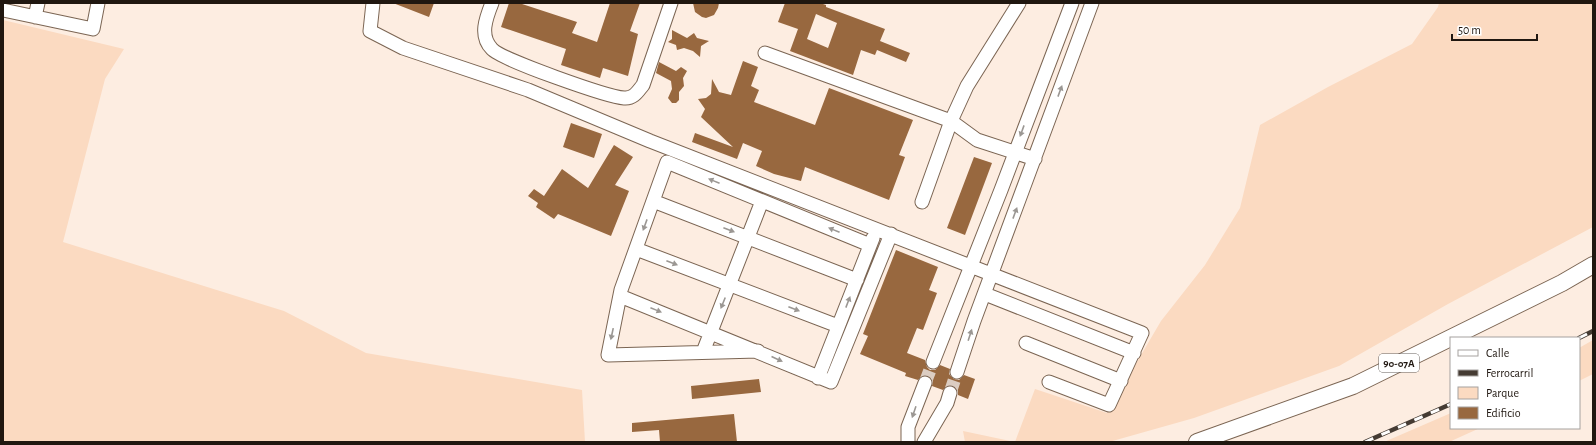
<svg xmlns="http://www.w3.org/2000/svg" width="1596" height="445" viewBox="0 0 1596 445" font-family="'Alegreya Sans',sans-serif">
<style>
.green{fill:#fbdac1}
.building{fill:#98683f;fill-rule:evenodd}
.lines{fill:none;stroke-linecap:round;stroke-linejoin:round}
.minor-tunnel{stroke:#dccdc2;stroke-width:13;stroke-dasharray:13 6;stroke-linecap:butt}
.minor-casing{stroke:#7b6553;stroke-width:15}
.major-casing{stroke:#7b6553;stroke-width:18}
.minor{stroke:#fff;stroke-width:13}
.major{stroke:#fff;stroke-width:16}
.rail-casing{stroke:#453b33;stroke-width:4.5}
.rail{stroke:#fff;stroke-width:3;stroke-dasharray:9;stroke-linecap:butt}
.oneway{fill:#9b9793}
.labels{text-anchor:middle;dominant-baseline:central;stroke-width:4;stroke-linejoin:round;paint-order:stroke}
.shield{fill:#fff;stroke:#635d58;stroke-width:1}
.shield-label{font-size:11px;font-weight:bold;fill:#201710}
</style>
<rect width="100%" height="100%" fill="#fdede1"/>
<!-- green -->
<path class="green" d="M1439 3H1593V227L1448 304 1339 366 1194 418 1109 442H965L963 431 1015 442 1035 389 1107 413 1161 321 1205 265 1240 208 1260 125 1328 87 1412 44 1438 7Z
M3 20 124 49 105 79 63 242 284 311 366 353 582 390 585 442H3Z
M1593 340V374L1579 381V348Z
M1451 413V428H1480L1449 442H1384Z"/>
<!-- building -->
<path class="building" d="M393 3H434L429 17Z
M509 3H519L577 22 572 33 597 42 610 3H640L630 31 638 34 628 76 603 68 600 78 561 65 566 49 501 27Z
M693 3H719L718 8 714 15 706 18 702 17 695 12Z
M785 3H820L826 5V7L885 29 880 41 910 53 906 62 877 50 875 55 861 50 853 75 790 51 798 29 778 22ZM816 14 837 23 828 48 807 39Z
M672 30 687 38 694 33 697 38 709 41 701 46 700 57 693 51 684 48 677 50 676 45 668 42 672 39Z
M743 61 758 67 751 86 759 90 754 102 815 125 829 88 913 120 899 155 905 157 889 200 805 167 801 181 774 174 756 166 762 151 743 143 737 159 692 142 695 133 733 147 701 117 705 109 698 99 706 98 711 94 712 79 719 92 731 95Z
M659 62 676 71 681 67 687 71 683 78 684 86 679 92V100L676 103H672L668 98 672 89 671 81 656 73Z
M571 123 602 134 594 158 563 147Z
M614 145 633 157 615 185 629 191 611 236 558 214 554 219 536 207 538 203 528 196 534 189 544 196 562 169 588 188Z
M974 157 992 163 965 235 947 228Z
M896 250 938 267 929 290 937 293 923 330 917 328 907 353 925 360 927 367 930 370H935L940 365 950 369 949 374 954 379 959 380 964 375 975 379 968 399 958 395V391L953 386 948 385 943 390 932 386 933 381 928 376 923 375 918 380 905 376 906 373 860 354 868 336 863 334Z
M759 379 761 392 692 399 691 386Z
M734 414 737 442H660L659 430 632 432V423Z"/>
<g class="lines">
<!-- minor-tunnel -->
<path class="minor-tunnel" d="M925 383 933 362
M950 393 957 372"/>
<!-- minor casing -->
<g class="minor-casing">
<path id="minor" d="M373 3 370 31 403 48 528 90 650 141 1142 333 1109 405 1049 382
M492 3C486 18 479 36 492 49 502 60 608 97 624 98 634 99 638 91 643 85L671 3
M1019 3 967 86 951 121 977 140 1035 159
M3 10 93 29 98 3
M35 17 38 3
M765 53 951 121 922 202
M653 201 857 280
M636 249 838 326
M985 294 1134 353
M620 296 831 382 891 234
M1026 343 1121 381
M758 351 608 355 621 290 667 162 870 245
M703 352 762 201
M933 362 1001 190 1072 3
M957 372 974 321 1092 3
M818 378 873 238
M908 442V427L925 383
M924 442 947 403 950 393"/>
</g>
<!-- major casing -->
<g class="major-casing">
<path id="major" d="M1197 442 1353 386 1562 283 1593 265"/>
</g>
<!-- minor -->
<use href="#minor" class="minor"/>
<!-- major -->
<use href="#major" class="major"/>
<!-- rail casing -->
<g class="rail-casing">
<path id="rail" d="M1579 338 1593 331
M1365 442 1451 404"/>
</g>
<!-- rail -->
<use href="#rail" class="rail"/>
</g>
<!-- one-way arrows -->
<defs><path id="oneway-solid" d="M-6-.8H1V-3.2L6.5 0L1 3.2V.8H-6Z"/></defs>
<g class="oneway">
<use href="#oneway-solid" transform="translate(1060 91) rotate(-70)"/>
<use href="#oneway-solid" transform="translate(1022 131) rotate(110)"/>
<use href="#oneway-solid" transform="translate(714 181) rotate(-158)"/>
<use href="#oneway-solid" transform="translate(1015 213) rotate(-70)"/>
<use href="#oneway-solid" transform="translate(645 225) rotate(110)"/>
<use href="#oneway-solid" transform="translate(729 230) rotate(21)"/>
<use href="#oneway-solid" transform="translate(834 230) rotate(-158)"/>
<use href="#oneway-solid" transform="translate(672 263) rotate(21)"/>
<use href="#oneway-solid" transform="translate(848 302) rotate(-69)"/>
<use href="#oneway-solid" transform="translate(723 303) rotate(112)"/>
<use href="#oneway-solid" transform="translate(794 309) rotate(21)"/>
<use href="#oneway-solid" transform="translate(656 310) rotate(22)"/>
<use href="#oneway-solid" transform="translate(612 334) rotate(102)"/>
<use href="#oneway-solid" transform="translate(970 335) rotate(-72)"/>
<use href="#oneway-solid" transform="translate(777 359) rotate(24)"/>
<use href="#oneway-solid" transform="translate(914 412) rotate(109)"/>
</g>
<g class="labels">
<!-- shield labels -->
<rect class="shield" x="1379" y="354" width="40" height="18" rx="3"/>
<g class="shield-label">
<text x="1399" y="363">90-07A</text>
</g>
</g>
<!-- border -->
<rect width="1596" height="445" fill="none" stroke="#201710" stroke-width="8"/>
<!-- legend -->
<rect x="1450" y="337" width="130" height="92" fill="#ffffff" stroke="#a6a29f"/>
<rect x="1458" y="350" width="20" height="6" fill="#ffffff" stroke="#a6a29f"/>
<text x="1486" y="357" font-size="12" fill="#201710">Calle</text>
<rect x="1458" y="370" width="20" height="6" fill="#453b33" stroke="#a6a29f"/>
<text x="1486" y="377" font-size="12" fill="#201710">Ferrocarril</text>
<rect x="1458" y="387" width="20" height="12" fill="#fbdac1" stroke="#a6a29f"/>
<text x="1486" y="397" font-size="12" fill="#201710">Parque</text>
<rect x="1458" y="407" width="20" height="12" fill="#98683f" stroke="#a6a29f"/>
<text x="1486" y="417" font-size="12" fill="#201710">Edificio</text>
<!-- scale -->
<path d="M1452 34v6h85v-6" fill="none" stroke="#201710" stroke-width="2"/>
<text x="1458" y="34" font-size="12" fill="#201710" stroke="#ffffff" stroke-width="3" paint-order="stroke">50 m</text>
</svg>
